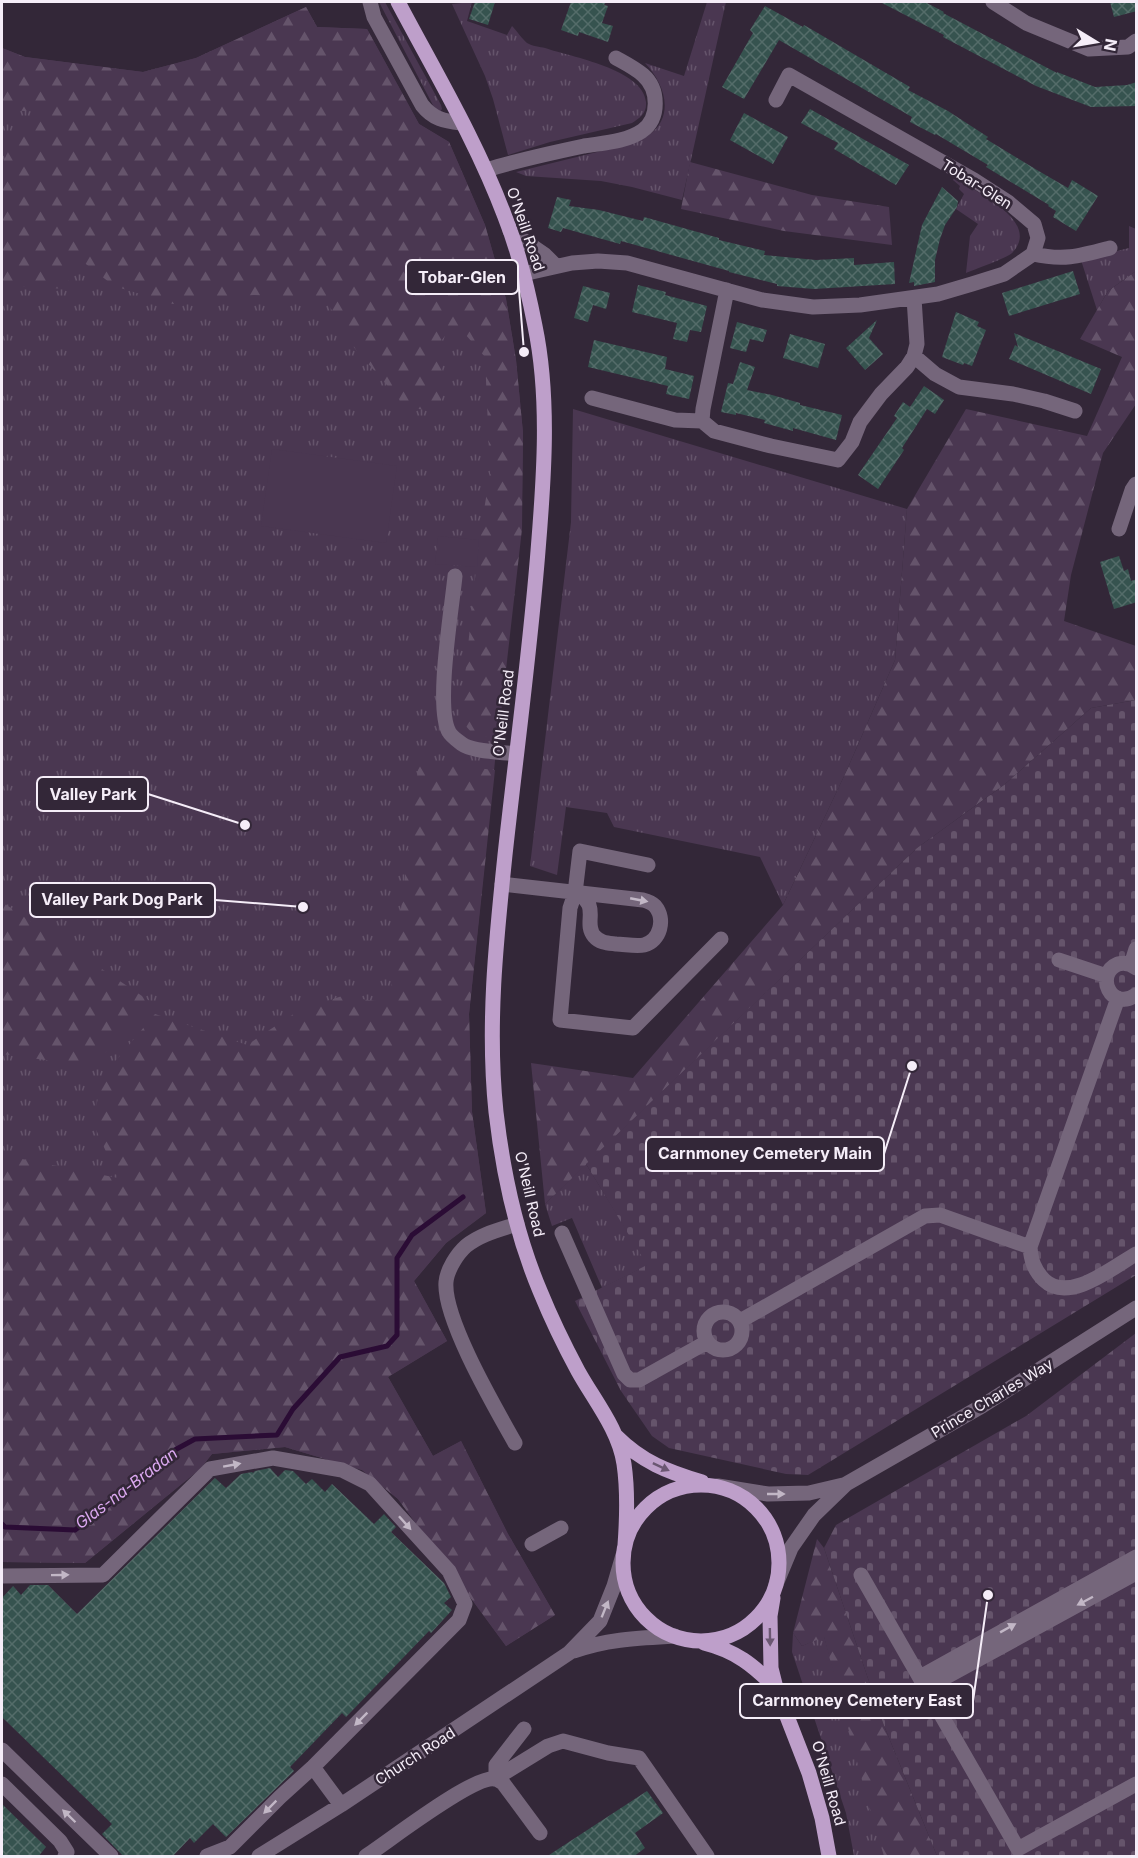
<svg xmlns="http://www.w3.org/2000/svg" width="1138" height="1858" viewBox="0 0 1138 1858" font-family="Inter,sans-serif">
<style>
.grass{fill:url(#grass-tufts)}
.forest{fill:url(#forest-firs)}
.cemetery{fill:url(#cemetery-stones)}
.pitch{fill:#4a3751}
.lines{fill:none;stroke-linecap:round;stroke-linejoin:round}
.stream{stroke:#2b0c35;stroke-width:5}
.building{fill:url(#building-cross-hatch)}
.minor{stroke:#75667b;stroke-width:15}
.major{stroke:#be9fca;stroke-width:15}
.oneway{fill:#c2b7c6}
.oneway2{fill:#6b5772}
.labels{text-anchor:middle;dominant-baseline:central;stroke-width:5;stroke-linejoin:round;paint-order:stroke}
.street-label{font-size:15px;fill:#f5edf8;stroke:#332738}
.water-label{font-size:16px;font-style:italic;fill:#dca9f1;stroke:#332738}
.leader{fill:none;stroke:#f5edf8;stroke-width:2}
.callout-dot{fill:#f5edf8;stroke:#332738;stroke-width:2}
.callout{fill:#332738;stroke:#f5edf8;stroke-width:2}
.callout-label{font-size:16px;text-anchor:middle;font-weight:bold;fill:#f5edf8}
</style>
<defs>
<pattern id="grass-tufts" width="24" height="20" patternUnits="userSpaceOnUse" patternTransform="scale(1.5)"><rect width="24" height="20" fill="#4a3751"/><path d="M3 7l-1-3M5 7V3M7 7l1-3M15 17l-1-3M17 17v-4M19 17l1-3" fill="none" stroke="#65546b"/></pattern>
<pattern id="forest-firs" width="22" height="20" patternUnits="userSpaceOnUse" patternTransform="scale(1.5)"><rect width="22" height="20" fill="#4a3751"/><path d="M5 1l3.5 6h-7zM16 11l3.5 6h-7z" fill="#65546b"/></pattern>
<pattern id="cemetery-stones" width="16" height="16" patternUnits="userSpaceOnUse" patternTransform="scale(1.5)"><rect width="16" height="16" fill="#4a3751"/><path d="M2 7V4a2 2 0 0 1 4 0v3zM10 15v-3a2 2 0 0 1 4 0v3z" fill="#65546b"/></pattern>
<pattern id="building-cross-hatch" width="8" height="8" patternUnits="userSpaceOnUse" patternTransform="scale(1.5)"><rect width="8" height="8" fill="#36534f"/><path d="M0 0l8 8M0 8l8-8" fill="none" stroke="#546c69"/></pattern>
</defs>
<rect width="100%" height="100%" fill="#332738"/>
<!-- grass -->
<path class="grass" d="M379 2H385L441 105 442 109 439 113 436 111Z
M472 2 467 21 507 35 512 26C517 31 522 39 527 43 532 46 540 47 545 48 571 57 643 69 646 102 647 113 640 118 632 123L550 142 508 155 493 99 485 76 452 4Z
M707 2H726L682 200 632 187 601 181 526 176 516 172C543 165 570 159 597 152 614 148 636 145 649 135 676 115 664 83 645 63L684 76Z
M306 7 317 27 367 29 419 124 449 142 485 225 506 299 516 360 523 433 522 498 469 1014 472 1112 486 1213 446 1243 414 1281 447 1341 388 1377 433 1456 461 1441 508 1534 555 1615 506 1646 398 1499 362 1470 285 1447 212 1454 200 1469 85 1563 2 1562V48L25 57 143 72 196 58Z
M954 178C975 191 1041 221 1013 252 1008 258 975 269 966 273L970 236 978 224 956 209 964 194 959 189 960 186 953 180Z
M1129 226 1136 229V271L1108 291 1097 310 1081 260 1129 248Z
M573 409 907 509 895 660 846 772 783 905 760 857 614 827 607 813 566 807 557 875 530 866 571 522Z
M586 1164 648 1265 602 1288 572 1218 552 1226 545 1204Z
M793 1633 802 1646 824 1636 885 1856H854L846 1813 792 1652Z"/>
<!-- forest -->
<path class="forest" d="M306 7 317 27 367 29 419 124 449 142 485 225 506 299 516 360 523 433 522 529 498 740 471 732 459 718 463 695 479 540 490 474 485 357 465 334 450 329 439 344 443 375 441 386V411L407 408 351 344 326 300 254 295 173 304 114 286 82 261 66 269 70 289 2 286V161L3 162 12 144 48 112 2 110V48L25 57 143 72 196 58Z
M690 162 812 195 889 207 892 245 784 231 681 209Z
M1136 271V404L1103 453 1071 575 1064 621 1136 646V700L1091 708 1004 785 917 848 545 1204 531 1063 633 1078 783 905 846 772 895 660 907 509 966 409 1087 436 1122 357 1080 339 1108 291Z
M419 762 495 770 469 1014 472 1112 486 1213 446 1243 414 1281 447 1341 388 1377 433 1456 461 1441 508 1534 555 1615 506 1646 398 1499 362 1470 285 1447 212 1454 200 1469 85 1563 2 1562V1155L118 1178 93 1123 102 1077 155 1014 247 1045 298 1011 342 996 375 1001 390 998Z
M2 902 151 1002 104 1054 81 1065 2 1054Z
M817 1539 824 1548 883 1723 937 1856H884L871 1814 824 1637 802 1646 793 1633Z"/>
<!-- cemetery -->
<path class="cemetery" d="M1136 700V1275L808 1475 786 1474 669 1448 652 1436 621 1391 575 1301 647 1265 586 1164 917 848 1004 785 1091 708Z
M1136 1333V1856H937L883 1723 824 1548 836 1525 1026 1416Z"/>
<!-- pitch -->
<path class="pitch" d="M272 449 397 466 386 543 261 526Z
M438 536 479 540 477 567 435 564Z"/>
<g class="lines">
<!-- stream -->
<path class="stream" d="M2 1524 5 1527 75 1530 137 1483 173 1451 195 1439 277 1435 293 1409 340 1357 387 1346 397 1335V1258L412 1235 463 1197"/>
</g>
<!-- building -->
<path class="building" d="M475 2H495L488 25 469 19Z
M571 2H606L604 5 608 6 602 23 613 26 608 42 579 32 578 36 561 30Z
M880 2H925L944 12 943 13 1057 73V72L1095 87 1127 85 1137 82V106L1091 107 1036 86 943 37 944 35Z
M1110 2H1137V11L1114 17Z
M765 6 803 27 804 25 910 87 908 90 948 111 988 137 986 139 1037 170 1068 188 1072 180 1098 196 1076 231 1053 217 1056 211 1048 206 1049 205 986 167 988 165 936 134 935 135 910 122 912 117 779 40 744 99 722 87 753 33 750 30Z
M810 109 909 165 896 185 834 149 838 143 801 123Z
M744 113 788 137 773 164 730 140Z
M942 187 958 201 957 207 945 225 940 239 935 260V282L914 286V282L909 283 922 225Z
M557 197 571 200 569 206 599 210 643 221 644 217 719 238V240L765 251 764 255 816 260 854 258V265L894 262 895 284 814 289 777 286V284L729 272V271L621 241 620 244 563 228 561 232 548 228Z
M1073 271 1080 294 1009 316 1002 293Z
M638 285 666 292 665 295 707 306 701 332 690 330 687 342 673 339 677 323 632 312Z
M583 286 610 293 606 309 593 305 588 322 574 318Z
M956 312 979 322 977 326 986 330 972 366 964 363 963 365 942 357Z
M877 320 869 338 883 354 865 370 846 348Z
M737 322 767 330 763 342 750 339 746 352 730 348Z
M1014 333 1101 369 1091 394 1009 359 1015 345 1018 347Z
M790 334 825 344 818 368 783 358Z
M594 340 667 357 665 369 694 376 689 399 666 394 668 386 588 367Z
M740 362 755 367 747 390 772 395 800 403V405L842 415 836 440 793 428V431L764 423 765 420 736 413V415L721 412 728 383 733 384Z
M924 386 944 400 935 414 927 409 902 448 904 450 878 489 858 475 897 418 894 416 903 402 910 407Z
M1119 556 1124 571 1128 569 1131 581 1137 579V602L1114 609 1100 562Z
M270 1468 278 1477 285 1470 293 1471 306 1484 312 1479 325 1492 332 1484 374 1524 384 1514 396 1527 391 1532 444 1583 451 1597 444 1603 452 1610 431 1633 429 1631 346 1717 342 1713 290 1767 294 1771 226 1837 213 1824 194 1843 190 1838 172 1857H124L102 1834 112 1824 2 1717V1598L13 1586 21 1595 30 1585H48L77 1614 215 1478 226 1488 241 1474 252 1472 253 1473 255 1471Z
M647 1791 663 1813 635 1833 645 1848 633 1857H546Z
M2 1804 46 1847 38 1857H2Z"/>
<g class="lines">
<!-- minor -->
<path class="minor" d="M370 2 374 17 422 105C433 119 444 121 461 123
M993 2 1026 23 1089 49 1128 47 1136 41
M486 170C518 160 551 153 584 146 602 143 626 142 642 131 660 118 659 89 643 75 635 68 625 63 616 58
M510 231 545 255 556 266
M1033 254C1064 261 1080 256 1110 248
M523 274 572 263 598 261 627 263 762 300 813 307 860 305 938 294 972 284 1004 274 1033 254 1038 238 1034 224 1008 202 974 180 789 75 776 100
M727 290 703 409 702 421 714 431 771 446 838 460 852 442 860 422 881 394 907 367 914 356 917 344 914 298
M914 356 935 374 959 387 1013 394 1044 401 1075 411
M592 398 675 420 702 421
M1119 529 1132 490 1136 484
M455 576C452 608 435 707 449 732 451 736 458 741 462 744 473 752 502 752 516 754
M648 865 580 851 575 893 570 908 560 1020 633 1028 721 939
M502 884 643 900C647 901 652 903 655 906 666 919 660 941 644 945 636 947 624 944 616 944 608 943 600 943 594 936 586 926 593 916 589 905 587 901 583 897 581 893
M1059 960 1107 976
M1131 965 1136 949
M1136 968C1131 964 1125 962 1118 964 1094 974 1111 1012 1136 995
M1118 998 1030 1247C1031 1260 1034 1270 1044 1280 1069 1304 1113 1267 1136 1254
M562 1233 624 1374 630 1380H639L707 1342
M704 1331a19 19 0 1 1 38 0a19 19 0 1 1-38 0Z
M740 1321 925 1216 940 1215 1030 1247
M515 1443C496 1409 443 1319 446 1282 447 1270 457 1254 466 1246 481 1234 499 1230 517 1224
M718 1486 768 1494 809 1493 843 1485
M532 1544 561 1528
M861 1575 1018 1849 1136 1784
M2 1576 103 1575 210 1469 273 1458 342 1470 370 1484 449 1571 465 1604 459 1620 313 1767 280 1797 230 1847 207 1856
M776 1584 791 1548 814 1515 846 1484 982 1406 1136 1308
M574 1651C607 1639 640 1638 675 1636
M920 1677 1136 1557
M926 1688 1136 1573
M2 1750 111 1856
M313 1767 341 1805
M496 1778 548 1746 563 1741 608 1753 639 1758 707 1856
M496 1778V1765L524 1729
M2 1784 60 1841 67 1852 65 1856
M259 1856 341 1805 569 1653 600 1621 614 1586 623 1555
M366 1856C388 1842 473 1775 495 1779 497 1779 501 1782 503 1783L540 1833"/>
<!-- major -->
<path class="major" d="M398 2C435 72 477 142 505 217 519 252 528 290 535 326 550 398 544 478 538 551 530 652 516 754 505 855 496 941 487 1026 496 1112 503 1173 516 1234 540 1291 551 1318 564 1345 578 1371 594 1400 619 1430 624 1464 628 1491 627 1518 625 1545
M616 1436C642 1462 668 1472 702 1482
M623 1563a78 78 0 1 1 156 0a78 78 0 1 1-156 0Z
M773 1598 770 1616 771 1668 776 1688 809 1773 822 1818 829 1856
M704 1643C736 1651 753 1665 776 1688"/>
</g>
<!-- one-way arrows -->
<defs><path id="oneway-solid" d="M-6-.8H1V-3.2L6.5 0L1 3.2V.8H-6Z" transform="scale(1.5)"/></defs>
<g class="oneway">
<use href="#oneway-solid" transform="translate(639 900) rotate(11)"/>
<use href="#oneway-solid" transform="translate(232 1465) rotate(-10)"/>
<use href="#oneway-solid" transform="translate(776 1494)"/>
<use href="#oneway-solid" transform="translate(405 1523) rotate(48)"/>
<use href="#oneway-solid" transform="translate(60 1575) rotate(-1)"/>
<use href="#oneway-solid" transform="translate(1085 1601) rotate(152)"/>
<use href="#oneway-solid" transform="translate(605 1609) rotate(-68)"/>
<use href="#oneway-solid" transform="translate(1008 1628) rotate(-29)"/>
<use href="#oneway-solid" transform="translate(361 1719) rotate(135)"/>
<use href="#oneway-solid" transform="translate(270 1807) rotate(135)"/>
<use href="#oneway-solid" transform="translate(69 1816) rotate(-136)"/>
</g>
<g class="oneway2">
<use href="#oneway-solid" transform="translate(661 1467) rotate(25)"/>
<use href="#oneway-solid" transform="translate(770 1637) rotate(89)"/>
</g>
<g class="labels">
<!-- street labels -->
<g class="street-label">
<text transform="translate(977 184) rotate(32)">Tobar-Glen</text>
<text transform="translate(526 229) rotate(71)">O'Neill Road</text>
<text transform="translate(503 713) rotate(-83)">O'Neill Road</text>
<text transform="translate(530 1194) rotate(77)">O'Neill Road</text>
<text transform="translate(992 1398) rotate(-31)">Prince Charles Way</text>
<text transform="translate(415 1756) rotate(-33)">Church Road</text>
<text transform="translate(829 1783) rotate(74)">O'Neill Road</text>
</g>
<!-- water labels -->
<g class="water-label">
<text transform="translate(126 1488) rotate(-37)">Glas-na-Bradan</text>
</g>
</g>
<!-- callouts -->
<path class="leader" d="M524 352L518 277M245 825L148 794M303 907L215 900M912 1066L884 1154M988 1595L973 1701"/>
<g class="callout-dot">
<circle cx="524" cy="352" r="6"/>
<circle cx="245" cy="825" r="6"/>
<circle cx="303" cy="907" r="6"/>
<circle cx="912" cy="1066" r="6"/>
<circle cx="988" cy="1595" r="6"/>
</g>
<g class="callout">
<rect x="406" y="260" width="112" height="34" rx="6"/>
<rect x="37" y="777" width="111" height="34" rx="6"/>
<rect x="30" y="883" width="185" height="34" rx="6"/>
<rect x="646" y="1137" width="238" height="34" rx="6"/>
<rect x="740" y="1684" width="233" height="34" rx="6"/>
</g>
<g class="callout-label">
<text x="462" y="283">Tobar-Glen</text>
<text x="93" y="800">Valley Park</text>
<text x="122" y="905">Valley Park Dog Park</text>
<text x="765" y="1159">Carnmoney Cemetery Main</text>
<text x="857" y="1706">Carnmoney Cemetery East</text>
</g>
<!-- border -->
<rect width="1138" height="1858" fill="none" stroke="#f5edf8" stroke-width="6"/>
<!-- north arrow -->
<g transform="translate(1096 42) rotate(101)" stroke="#332738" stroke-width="4.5" paint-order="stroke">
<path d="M0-4.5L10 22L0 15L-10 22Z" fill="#f5edf8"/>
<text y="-9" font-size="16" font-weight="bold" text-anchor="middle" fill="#f5edf8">N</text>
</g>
</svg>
